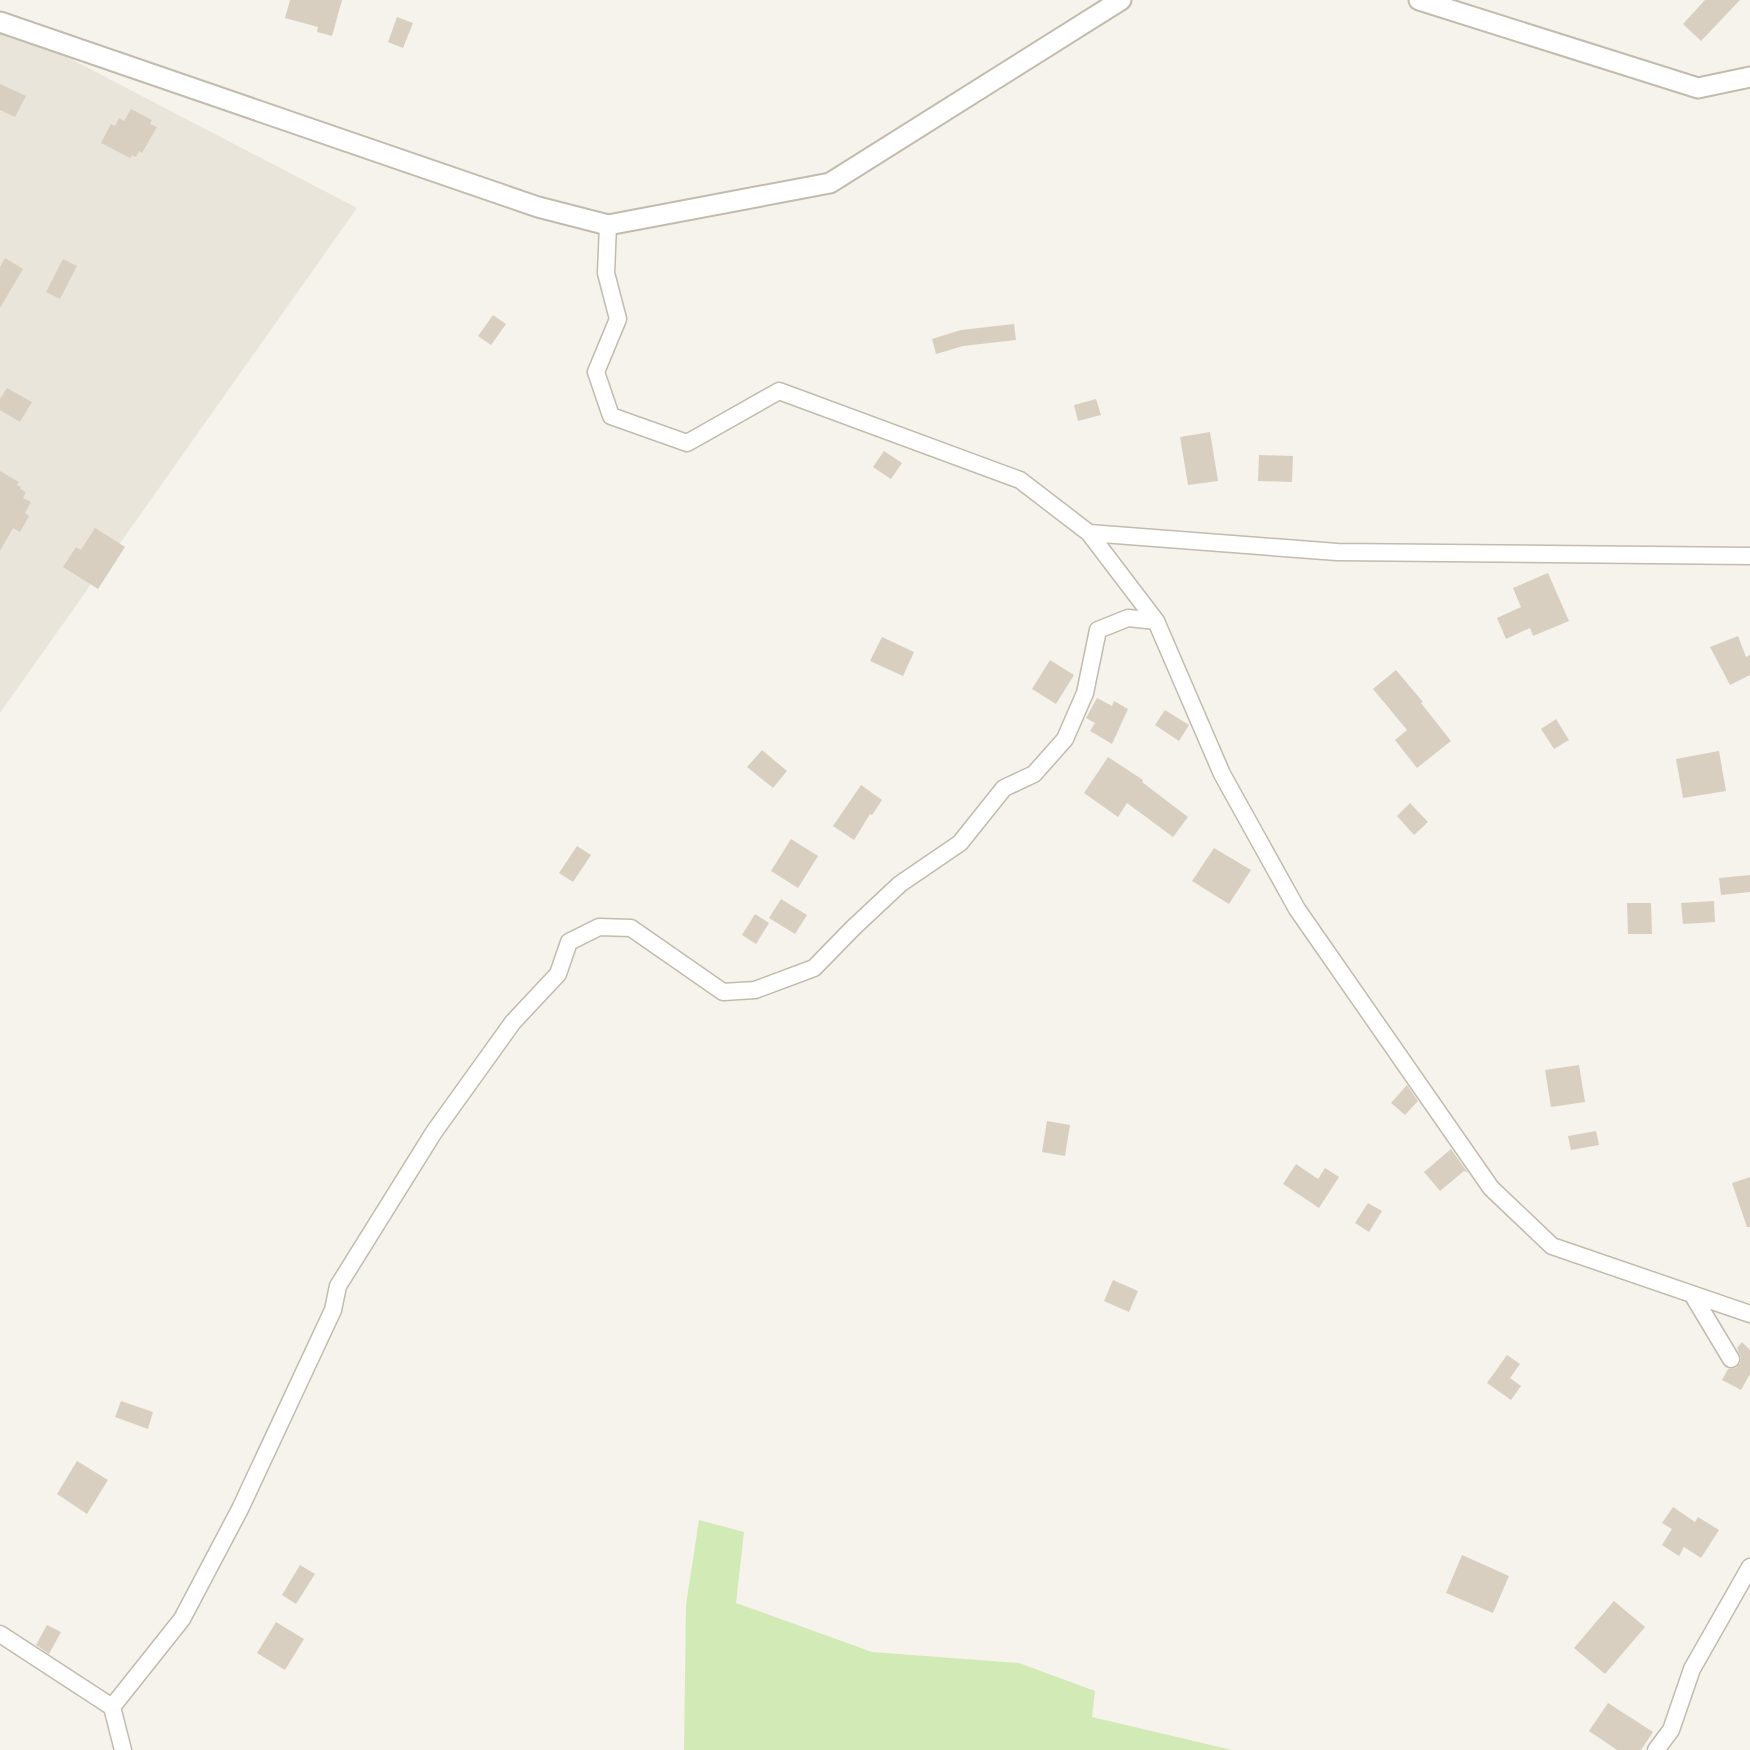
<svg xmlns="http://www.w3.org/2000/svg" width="1750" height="1750" viewBox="0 0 1750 1750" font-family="'Public Sans',sans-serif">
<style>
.residential{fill:#eae5da}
.green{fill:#d2eab5}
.building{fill:#d8cfc1}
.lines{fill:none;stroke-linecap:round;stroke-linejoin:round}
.minor-casing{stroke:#c2bbae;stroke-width:19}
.tertiary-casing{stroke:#c2bbae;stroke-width:23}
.minor{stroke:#fff;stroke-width:16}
.tertiary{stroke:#fff;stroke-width:19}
</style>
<rect width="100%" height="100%" fill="#f6f3ec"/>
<!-- residential -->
<path class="residential" d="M0 22 357 208 0 713Z"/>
<!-- green -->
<path class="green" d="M699 1520 744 1532 736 1603 872 1652 1019 1663 1095 1691 1092 1717 1232 1750H684L686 1605Z"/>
<!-- building -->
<path class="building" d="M290 0H342L332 36 317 32 318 27 285 18Z
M1705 0H1740L1701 41 1683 24Z
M397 17 413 23 403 48 388 42Z
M0 84 26 96 15 117 0 110Z
M131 109 152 120 150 124 157 127 142 153 139 151 136 157 132 155 130 158 101 143 111 124 115 126 119 118 124 121Z
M5 258 23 269 0 308V267Z
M63 259 77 266 60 299 46 292Z
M493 315 506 324 491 345 478 336Z
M1014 324 1016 340 963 346 936 354 932 339 961 330Z
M7 388 32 402 20 422 0 410V399Z
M1096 399 1101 415 1078 421 1074 405Z
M1210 432 1218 481 1188 485 1180 437Z
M884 451 902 463 891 479 873 467Z
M1259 455 1293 456 1292 482 1258 481Z
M0 471 19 482 17 485 21 487 20 489 26 492 23 498 31 502 25 513 29 516 20 532 13 528 0 551Z
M95 528 125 547 98 589 63 567 76 547 81 550Z
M1548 573 1569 621 1533 636 1530 628 1506 639 1497 618 1521 607 1513 588Z
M1738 636 1746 657 1750 655V675L1730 685 1710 647Z
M882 637 914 652 903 676 870 661Z
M1050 660 1074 675 1056 704 1032 689Z
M1396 670 1423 702 1421 703 1451 741 1417 768 1395 740 1407 730 1373 689Z
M1097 698 1112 706 1114 701 1128 709 1112 744 1090 731 1095 723 1086 718Z
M1165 710 1189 725 1179 741 1155 725Z
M1556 719 1569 740 1554 749 1541 729Z
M762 750 787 771 773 788 747 767Z
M1719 751 1726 791 1683 798 1676 759Z
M1108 757 1143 780 1142 782 1188 817 1173 837 1127 803 1118 817 1084 793Z
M861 785 882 800 872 815 870 814 854 840 833 826Z
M1410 803 1428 822 1414 835 1397 816Z
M791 839 818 856 798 888 771 871Z
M577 846 591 855 573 882 559 873Z
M1214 848 1251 870 1229 904 1192 881Z
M1750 875V892L1721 895 1719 878Z
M781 899 807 915 795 934 769 918Z
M1714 901 1715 922 1683 924 1681 903Z
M1627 903H1651L1652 934H1628Z
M755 914 769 923 756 944 742 935Z
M1579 1065 1585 1102 1551 1107 1545 1070Z
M1407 1085 1418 1101 1405 1115 1391 1103Z
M1047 1121 1070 1125 1065 1156 1042 1152Z
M1596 1131 1599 1145 1571 1150 1568 1136Z
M1451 1149 1468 1173 1464 1171 1440 1191 1424 1172Z
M1296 1164 1318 1179 1325 1168 1339 1177 1319 1208 1283 1184Z
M1750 1177V1227H1747L1732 1183Z
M1368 1203 1382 1211 1369 1232 1355 1223Z
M1113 1280 1138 1291 1129 1312 1104 1301Z
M1742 1342 1750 1350V1374L1741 1390 1722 1380 1728 1369 1736 1368 1740 1363 1741 1358 1737 1348Z
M1507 1355 1520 1364 1510 1378 1521 1386 1511 1400 1487 1383Z
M121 1401 153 1412 148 1429 115 1417Z
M77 1461 108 1480 87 1514 57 1494Z
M1673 1507 1695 1522 1698 1517 1719 1530 1701 1558 1684 1547 1679 1556 1662 1545 1672 1529 1662 1523Z
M1462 1555 1509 1576 1493 1613 1446 1593Z
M300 1565 315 1574 296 1604 282 1595Z
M1614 1601 1645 1627 1605 1674 1574 1648Z
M276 1622 304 1639 285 1670 257 1653Z
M47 1625 61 1632 49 1654 36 1645Z
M1608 1703 1653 1732 1641 1750H1617L1589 1731Z"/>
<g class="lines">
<!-- minor casing -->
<g class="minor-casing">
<path id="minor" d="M608 225 606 273 618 319 596 372 611 416 687 443 779 391 1020 480 1089 533 1337 552 1750 556
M1089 533 1156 621 1222 774 1297 909 1491 1188 1552 1246 1750 1314
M1692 1294 1731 1359
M0 1634 112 1707 182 1619 240 1509 333 1310 338 1286 434 1132 513 1022 558 974 569 942 599 927 631 928 723 992 755 990 814 968 853 928 900 884 960 843 1004 788 1034 774 1065 739 1085 693 1098 630 1128 618 1156 621
M112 1707 123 1750
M1656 1750 1671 1730 1692 1669 1750 1567"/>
</g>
<!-- tertiary casing -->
<g class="tertiary-casing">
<path id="tertiary" d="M1419 0 1698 88 1750 77
M0 22 538 207 608 225 830 183 1121 0"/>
</g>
<!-- minor -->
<use href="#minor" class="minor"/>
<!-- tertiary -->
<use href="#tertiary" class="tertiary"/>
</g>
</svg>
